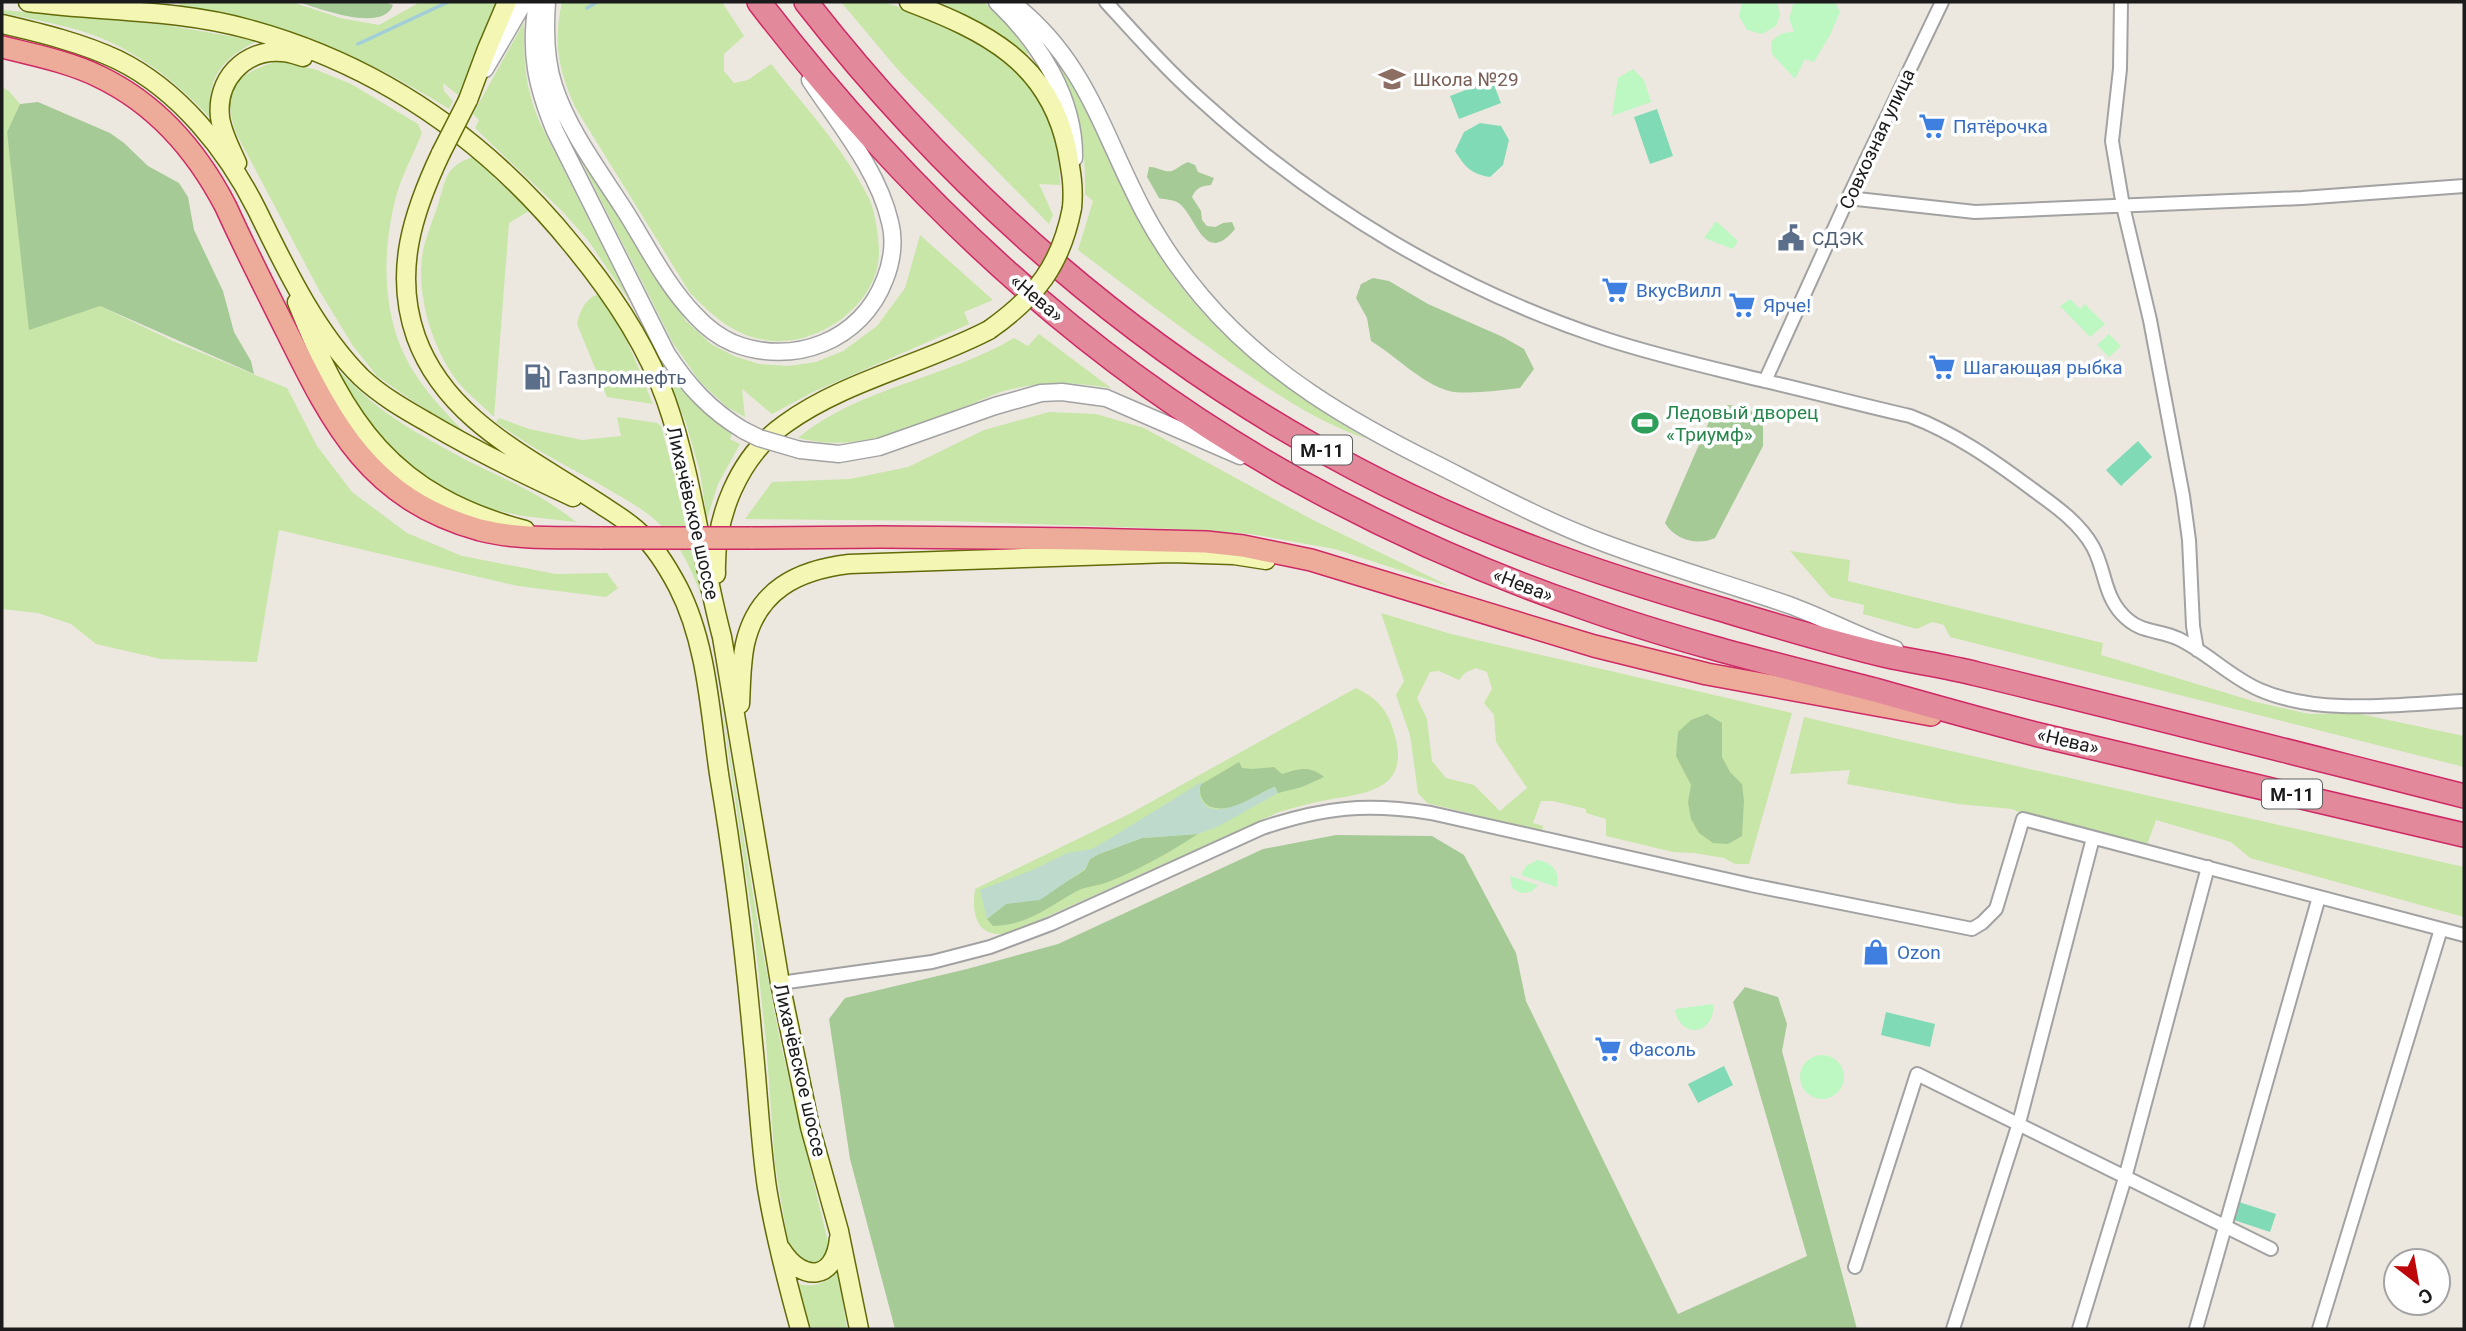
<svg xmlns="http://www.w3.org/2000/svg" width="2466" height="1331" viewBox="0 0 2466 1331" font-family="Roboto,sans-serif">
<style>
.grass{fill:#c7e6a7;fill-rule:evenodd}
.forest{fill:#a6ca96}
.wetland{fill:#bedacc}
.park{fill:#bdf7c1}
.pitch{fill:#80dab6}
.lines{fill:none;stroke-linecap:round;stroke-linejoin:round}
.stream{stroke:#a2cdd9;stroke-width:3.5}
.minor-casing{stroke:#a2a2a2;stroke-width:16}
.tertiary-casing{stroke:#a2a2a2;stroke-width:19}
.secondary-casing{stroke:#626b08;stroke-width:21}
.trunk-casing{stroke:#ce2964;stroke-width:24}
.motorway-casing{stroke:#ce2964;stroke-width:26}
.minor{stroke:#fff;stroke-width:12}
.tertiary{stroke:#fff;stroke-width:16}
.secondary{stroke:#f4f6b4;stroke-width:18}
.trunk{stroke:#edac9a;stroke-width:21}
.motorway{stroke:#e2899b;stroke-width:23}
.tertiary-bridge-casing{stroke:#a2a2a2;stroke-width:19;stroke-linecap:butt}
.secondary-bridge-casing{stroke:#626b08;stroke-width:21;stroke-linecap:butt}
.trunk-bridge-casing{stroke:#ce2964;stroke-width:24;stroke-linecap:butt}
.tertiary-bridge{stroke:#fff;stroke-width:16}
.secondary-bridge{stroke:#f4f6b4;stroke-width:18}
.trunk-bridge{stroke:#edac9a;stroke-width:21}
.labels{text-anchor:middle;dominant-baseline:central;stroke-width:7;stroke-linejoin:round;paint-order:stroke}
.shield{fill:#fff;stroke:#5f5f5f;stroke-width:2}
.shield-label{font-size:18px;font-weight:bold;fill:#1b1b1b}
.education-label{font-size:19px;fill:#785e54;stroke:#fff;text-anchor:start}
.shop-label{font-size:19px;fill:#366cbe;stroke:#fff;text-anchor:start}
.street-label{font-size:19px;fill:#1b1b1b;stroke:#fff}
.service-label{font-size:19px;fill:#4e5e75;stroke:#fff;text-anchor:start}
.leisure-label{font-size:19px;fill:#27864d;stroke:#fff;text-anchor:start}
</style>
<rect width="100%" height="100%" fill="#ece8e0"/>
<!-- grass -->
<path class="grass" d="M179 2H292L340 18 379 25 420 2H498L458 95 443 83 444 91 453 101 449 109C384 68 313 35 237 17 218 13 198 11 179 8Z
M562 2H722L744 36 724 54V71L734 83 748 80 771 64C801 102 836 140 860 182 864 190 870 198 872 206 876 220 879 239 879 253 878 306 815 349 765 340 733 335 712 315 690 293L575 107C558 68 553 43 562 2Z
M841 2C853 2 866 0 879 2 897 4 932 20 949 28 970 39 992 49 1009 64 1044 95 1060 140 1060 185L1039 184 1053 215 1049 224 899 71Z
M940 2H984L1016 33 1030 54 1024 53 991 28Z
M2 10 166 25 257 41C222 58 204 80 212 120 181 86 144 56 101 38 69 25 34 20 2 13Z
M524 22C524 63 524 84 540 123L631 303 587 239 562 211 475 128 479 120 473 114Z
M1028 25 1053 52 1066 71C1095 126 1118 185 1149 239 1201 329 1279 387 1367 439 1316 422 1272 391 1228 361 1177 325 1128 288 1078 250L1093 201 1085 194C1086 159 1082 124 1068 91 1059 68 1041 46 1028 25Z
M278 61 317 70 351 84 418 124 422 133C414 153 403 173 397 193 383 243 381 304 403 352 417 383 442 409 465 433L413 401 377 376 353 346 319 290 236 133C221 87 234 75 278 61Z
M2 87 9 91 20 104 7 132 14 184 100 306 173 341 287 388 317 446 352 492 407 533 462 556 556 574 607 573 618 588 606 597 518 586 279 530 257 662 161 659 96 644 71 624 38 613 2 609Z
M571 141 686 321 711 344 734 356 759 364 788 366 816 362 843 351 877 326 905 288 920 235 993 300 964 312 969 324 813 392 772 414 742 389 745 417 727 407 700 382 673 343Z
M473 157 529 211 509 223 494 417C485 408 475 400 466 391 434 358 413 292 424 246 428 232 433 219 438 205 446 179 445 166 473 157Z
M596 295C615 303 644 382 653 404L607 397 577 324C579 313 585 299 596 295Z
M1039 334 1111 388C1074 382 1041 381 1004 391 991 395 977 402 964 407 910 429 857 453 798 438 857 388 947 378 1014 338L1028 346Z
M329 361C343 375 357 389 372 402 399 424 433 442 464 459 502 478 542 494 576 522L523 516 481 507 441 490 388 450 351 400Z
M663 367C684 393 704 416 732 434L730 439 740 444 718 484 707 519 700 472 686 423Z
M1049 412 1096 414 1144 428 1311 519 1451 587 1335 549 1251 534 1176 529 947 521 745 519 772 482 850 479 908 467 984 430Z
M617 417 657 423 661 426 697 559 707 612C698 586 689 561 672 538 653 512 621 497 594 481 560 463 527 445 496 422L499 418 529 429 582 440 621 436Z
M1790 551 1850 560 1848 581 2103 643 2101 655 2256 702 2309 714 2355 713 2464 736V767L1950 637 1944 625 1932 622 1917 629 1863 614 1864 605 1830 597Z
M1381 613 1451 634 1792 713 1749 864H1735L1724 858 1694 853 1673 852 1606 836V819L1586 813V809L1553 801H1541L1533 823 1543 826 1542 831 1427 803 1418 793 1410 735 1396 695 1404 681ZM1476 668 1487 672 1492 689 1484 703 1494 715 1496 742 1527 788 1500 811 1474 785 1446 778 1432 761 1427 719 1417 698 1430 672 1439 671 1459 680 1465 673Z
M719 688 761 943 782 1050 827 1238C828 1253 824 1265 807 1265L789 1248 775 1164 766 1041 753 922Z
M1356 688C1380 700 1388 711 1395 736 1409 787 1371 793 1332 799 1314 802 1297 807 1279 812L1037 921C1027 926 1012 934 1000 934 974 934 972 909 975 889L1131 813Z
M1804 717C2024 769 2244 816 2464 867V917L2250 858 2231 842 2156 820 2147 845 2027 816 2012 809 1958 804 1847 784 1850 770 1790 774Z
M838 1272 847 1329H810L798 1284C814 1288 826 1283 838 1272Z"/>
<!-- forest -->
<path class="forest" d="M299 2H384L393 5C383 33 320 9 299 2Z
M38 102 110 133 124 143 148 166 179 183 188 197 194 230 223 291 234 332 251 361 254 374 100 306 29 330 7 132 20 104Z
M1188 162 1195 165 1198 172 1214 178 1211 185C1201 186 1196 188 1192 197L1201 211 1202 220 1207 226 1215 227 1223 223 1232 222 1235 229C1205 266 1197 219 1180 204 1174 199 1166 200 1159 198L1147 177 1149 167C1157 166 1164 173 1172 171 1177 169 1182 164 1188 162Z
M1373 278 1389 281 1428 304 1503 337 1524 349 1534 369 1520 388C1504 390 1464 395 1449 391 1421 383 1396 356 1371 341L1367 318 1356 298 1361 284Z
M1728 405 1747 407 1763 422V446L1715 538C1697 546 1675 540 1665 523L1714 410Z
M1707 714 1722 723V757L1730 772 1742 784 1744 801 1742 836 1728 844 1713 843 1699 833 1691 819 1688 802 1691 785 1676 756 1678 732 1691 720Z
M1239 762 1242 768 1252 769 1274 767 1282 774C1299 769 1309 765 1324 777L1302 787 1278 793 1275 787C1262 791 1252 801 1239 805 1220 812 1198 810 1200 785Z
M1198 834C1170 852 1139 870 1108 882 1098 886 1087 886 1077 891 1050 906 1026 926 993 926L987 919 1006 904 1057 887 1076 876 1085 870 1090 859 1099 854 1142 838Z
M1336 835 1432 836 1464 855 1516 953 1526 1001 1678 1314 1807 1256 1733 1002 1745 987 1778 997 1787 1024 1782 1051 1857 1329H895L850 1159 829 1019 845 998 967 969 1058 944 1263 849Z"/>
<!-- wetland -->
<path class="wetland" d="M1203 781C1200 786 1198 791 1200 797 1212 828 1258 792 1275 787L1278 793 1219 826 1198 834 1142 838 1099 854 1090 859 1085 869 1040 900 1006 904 987 919 980 890 1035 869 1067 853 1091 849 1101 844Z"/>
<!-- park -->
<path class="park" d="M1742 2H1777L1780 15 1776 26 1762 34 1747 30 1739 16Z
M1802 2H1835L1840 12 1830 35 1814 62 1805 59 1795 79 1772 54 1771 42C1778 34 1784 32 1794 32L1789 19 1793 4Z
M1633 69 1644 80 1651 102 1612 116 1618 78Z
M1716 221 1738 241 1733 249 1704 238Z
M2070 299 2080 309 2085 304 2105 324 2090 337 2060 306Z
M2109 334 2121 346 2109 357 2097 345Z
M1537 860C1553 862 1560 872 1557 887L1521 875 1526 866Z
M1510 876 1538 885 1531 892 1521 893 1512 888Z
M1713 1004C1716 1035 1679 1040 1675 1009Z
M1800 1077a22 22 0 1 1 44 0a22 22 0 1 1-44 0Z"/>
<!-- pitch -->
<path class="pitch" d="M1492 80 1501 103 1459 119 1450 96Z
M1657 109 1673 156 1650 164 1634 117Z
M1480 123 1501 126 1509 140 1503 165 1490 177C1471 174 1465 167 1455 151L1464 132Z
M2138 441 2152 457 2121 486 2106 470Z
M1886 1012 1935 1024 1930 1047 1881 1035Z
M1724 1066 1733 1085 1698 1103 1688 1084Z
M2239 1202 2276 1214 2270 1232 2234 1220Z"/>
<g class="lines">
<!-- stream -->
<path class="stream" d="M587 8 597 2
M358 44 448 2"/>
<!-- minor casing -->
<g class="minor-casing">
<path id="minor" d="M1106 2C1137 36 1168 71 1202 101 1318 207 1457 290 1606 339 1658 356 1712 368 1765 381 1813 392 1861 405 1910 416 1955 433 1993 460 2032 489 2054 505 2079 522 2093 547 2105 569 2104 595 2122 614 2140 634 2158 629 2179 639 2208 653 2230 677 2260 690 2320 716 2400 704 2464 701
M2121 2 2120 69 2112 141 2123 206 2150 320 2183 496 2189 540 2193 626 2197 650
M1848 198 1975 212 2302 198 2464 186
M1765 381 1848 198 1942 2
M780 983 932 962 990 947 1051 924 1262 828C1325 807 1366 803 1431 813L1751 885 1972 929 1982 923 1996 909 2023 819 2464 935
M1855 1267 1917 1074 2271 1249
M1953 1329 2019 1123 2093 838
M2079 1329 2125 1178 2208 867
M2196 1329 2319 897
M2319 1329 2441 929"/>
</g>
<!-- tertiary casing -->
<g class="tertiary-casing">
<path id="tertiary" d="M537 2C529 52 536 85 555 131L667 354C688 386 710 410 743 430
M547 2C545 29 545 59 554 86 569 132 601 173 627 214 648 248 667 286 695 315 705 326 719 337 733 343 793 367 862 341 885 279 892 262 895 240 890 222 878 170 839 124 810 80
M997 2C1039 42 1075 98 1074 158
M1011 2C1086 59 1102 133 1144 212 1160 242 1180 271 1202 297 1266 373 1351 422 1438 465 1493 493 1547 522 1604 543 1665 566 1728 584 1789 605 1825 618 1859 637 1895 649
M485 69 524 2
M800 450 839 454 879 447 995 406 1041 393 1062 392 1106 398 1240 456"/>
</g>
<!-- secondary casing -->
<g class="secondary-casing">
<path id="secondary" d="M28 2C101 12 177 9 248 29 380 65 488 141 573 246 611 292 646 343 666 400 693 477 701 558 722 637L780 983 810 1127 839 1231 859 1329
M909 2C985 31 1049 62 1067 149 1071 171 1074 186 1072 208
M2 24C41 33 82 43 118 60 179 90 227 150 257 210 285 267 315 331 361 377 380 395 404 409 427 422 474 450 523 474 573 497
M468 100 487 49 507 2
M441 153C413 212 393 272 416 337 446 420 528 456 597 502 612 512 628 521 640 533 656 548 668 568 678 587 707 643 710 712 719 774 734 863 745 953 753 1043 758 1091 760 1140 767 1188 775 1236 787 1282 800 1329
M237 163C231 149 222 133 220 117 216 80 244 49 282 52 289 52 296 55 303 57
M297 302C345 423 392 495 525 530
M716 574C714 518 738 457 785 424 844 381 924 364 989 330
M740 704C741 685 741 663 745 644 757 590 798 570 849 564L1171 553 1234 555 1266 560
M781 1249C802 1283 835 1281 839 1238"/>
</g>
<!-- trunk casing -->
<g class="trunk-casing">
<path id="trunk" d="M2 47C34 55 70 62 100 77 158 105 197 151 226 207 245 249 266 290 287 332 334 427 370 499 480 530 519 540 562 537 602 538
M751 538 881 537 1084 539 1206 542 1243 546 1311 560 1594 646 1707 674 1931 715"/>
</g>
<!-- motorway casing -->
<g class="motorway-casing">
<path id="motorway" d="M759 2C907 195 1083 361 1297 480 1388 530 1484 573 1583 607 1678 641 1777 665 1875 690 1928 705 1982 720 2035 734 2178 769 2321 801 2464 835
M806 2C955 193 1142 357 1358 470 1473 531 1596 573 1720 609 1774 625 1829 642 1884 655 1915 662 1946 666 1977 674 2140 713 2302 755 2464 796"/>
</g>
<!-- minor -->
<use href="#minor" class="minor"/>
<!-- tertiary -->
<use href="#tertiary" class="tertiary"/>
<!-- secondary -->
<use href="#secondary" class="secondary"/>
<!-- trunk -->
<use href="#trunk" class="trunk"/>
<!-- motorway -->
<use href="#motorway" class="motorway"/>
<!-- tertiary-bridge casing -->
<g class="tertiary-bridge-casing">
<path id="tertiary-bridge" d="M743 430 759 438 800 450"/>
</g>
<!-- secondary-bridge casing -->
<g class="secondary-bridge-casing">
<path id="secondary-bridge" d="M441 153 468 100
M989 330C1036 297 1061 265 1072 208"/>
</g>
<!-- trunk-bridge casing -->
<g class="trunk-bridge-casing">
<path id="trunk-bridge" d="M602 538H751"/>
</g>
<!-- tertiary-bridge -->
<use href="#tertiary-bridge" class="tertiary-bridge"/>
<!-- secondary-bridge -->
<use href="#secondary-bridge" class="secondary-bridge"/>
<!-- trunk-bridge -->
<use href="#trunk-bridge" class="trunk-bridge"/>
</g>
<!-- icons -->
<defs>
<g id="school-bare" transform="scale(2.1)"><path d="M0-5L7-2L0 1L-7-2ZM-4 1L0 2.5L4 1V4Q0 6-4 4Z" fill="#8d6e63" stroke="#fff" stroke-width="2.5" paint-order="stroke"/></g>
<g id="supermarket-bare" transform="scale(2.1)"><path d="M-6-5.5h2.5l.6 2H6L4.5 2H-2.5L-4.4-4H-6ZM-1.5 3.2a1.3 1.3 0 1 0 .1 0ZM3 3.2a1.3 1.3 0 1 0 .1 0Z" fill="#3f7fe0" stroke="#fff" stroke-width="2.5" paint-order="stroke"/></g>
<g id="civic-bare" transform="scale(2.1)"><path d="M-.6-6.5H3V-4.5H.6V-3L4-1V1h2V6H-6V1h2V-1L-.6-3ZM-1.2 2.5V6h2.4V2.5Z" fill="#5c6f8a" stroke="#fff" stroke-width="2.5" paint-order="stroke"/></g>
<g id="fuel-bare" transform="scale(2.1)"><path d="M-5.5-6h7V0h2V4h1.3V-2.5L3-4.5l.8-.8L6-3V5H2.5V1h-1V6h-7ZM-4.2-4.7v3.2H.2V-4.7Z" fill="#5c6f8a" stroke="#fff" stroke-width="2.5" paint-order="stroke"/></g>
<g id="stadium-bare" transform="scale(2.1)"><path d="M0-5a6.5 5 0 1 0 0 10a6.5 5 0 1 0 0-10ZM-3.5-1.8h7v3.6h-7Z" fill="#2e9e5b" stroke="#fff" stroke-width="2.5" paint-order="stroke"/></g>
<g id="shop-bare" transform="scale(2.1)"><path d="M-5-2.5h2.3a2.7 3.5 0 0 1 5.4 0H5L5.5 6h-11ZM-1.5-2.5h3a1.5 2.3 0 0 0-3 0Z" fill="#3f7fe0" stroke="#fff" stroke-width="2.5" paint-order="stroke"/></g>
</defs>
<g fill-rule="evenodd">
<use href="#school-bare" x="1392" y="79"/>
<use href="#supermarket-bare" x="1932" y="126"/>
<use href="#civic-bare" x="1791" y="238"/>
<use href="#supermarket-bare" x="1615" y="290"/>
<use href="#supermarket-bare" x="1742" y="305"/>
<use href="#supermarket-bare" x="1942" y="367"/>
<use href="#fuel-bare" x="537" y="377"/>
<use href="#stadium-bare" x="1645" y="423"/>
<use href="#shop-bare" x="1876" y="952"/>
<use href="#supermarket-bare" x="1608" y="1049"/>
</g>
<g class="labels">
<!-- shield labels -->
<g class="shield">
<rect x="1292" y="435.5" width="60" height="29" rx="5"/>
<rect x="2262" y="779.5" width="60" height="29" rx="5"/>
</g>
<g class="shield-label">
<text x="1322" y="450">М-11</text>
<text x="2292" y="794">М-11</text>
</g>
<!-- education labels -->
<g class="education-label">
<text x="1413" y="79">Школа №29</text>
</g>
<!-- shop labels -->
<g class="shop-label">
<text x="1953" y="126">Пятёрочка</text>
<text x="1636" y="290">ВкусВилл</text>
<text x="1763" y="305">Ярче!</text>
<text x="1963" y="367">Шагающая рыбка</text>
<text x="1897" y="952">Ozon</text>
<text x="1629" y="1049">Фасоль</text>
</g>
<!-- street labels -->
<g class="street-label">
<text transform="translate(1877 139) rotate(-65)">Совхозная улица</text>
<text transform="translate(1037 298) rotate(40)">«Нева»</text>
<text transform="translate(693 513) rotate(77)">Лихачёвское шоссе</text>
<text transform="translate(1523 585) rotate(21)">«Нева»</text>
<text transform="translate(2068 741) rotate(13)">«Нева»</text>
<text transform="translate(800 1070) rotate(77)">Лихачёвское шоссе</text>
</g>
<!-- service labels -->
<g class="service-label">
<text x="1812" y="238">СДЭК</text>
<text x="558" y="377">Газпромнефть</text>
</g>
<!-- leisure labels -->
<g class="leisure-label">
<text x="1666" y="412">Ледовый дворец<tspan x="1666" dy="22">«Триумф»</tspan></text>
</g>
</g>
<!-- border -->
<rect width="2466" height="1331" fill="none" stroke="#1b1b1b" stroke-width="7"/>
<!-- north arrow -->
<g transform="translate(2417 1282) rotate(149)"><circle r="33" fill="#ffffff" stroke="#a4a4a4" stroke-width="2"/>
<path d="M0-5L12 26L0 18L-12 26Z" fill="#be070a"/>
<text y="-10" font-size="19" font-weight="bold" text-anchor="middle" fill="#1b1b1b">С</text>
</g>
</svg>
